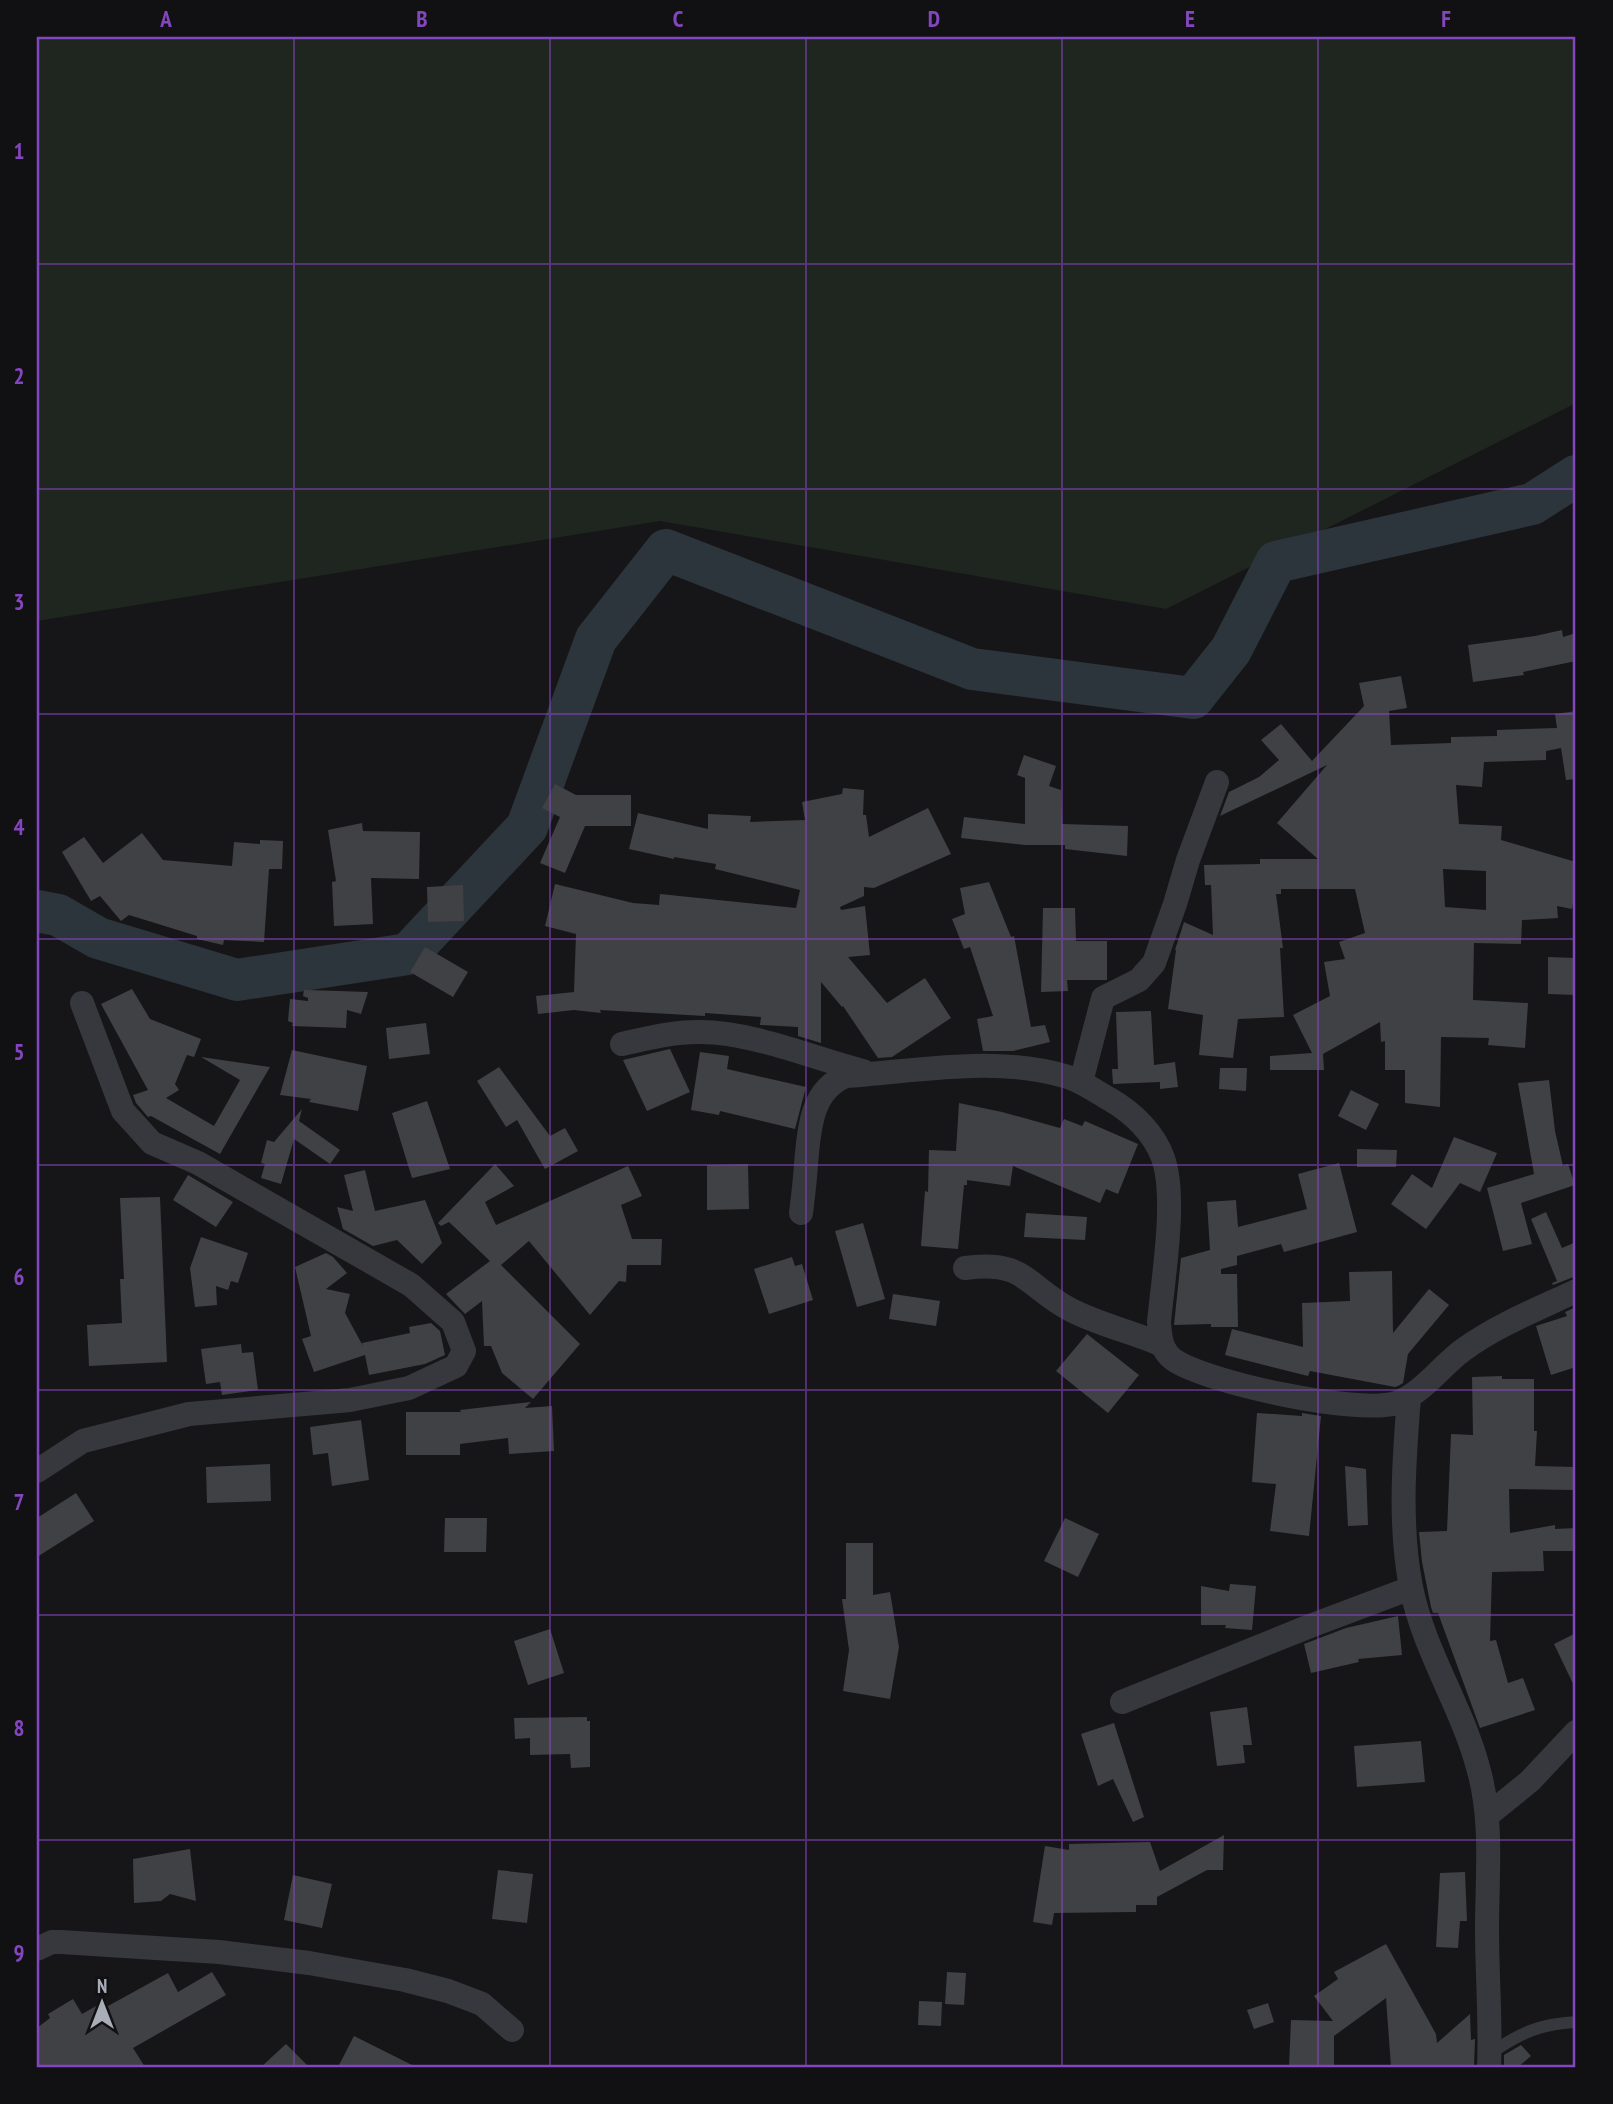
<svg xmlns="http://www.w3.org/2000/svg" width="1613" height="2104" viewBox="0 0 1613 2104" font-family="'PT Sans Narrow',sans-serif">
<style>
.green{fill:#1e261f}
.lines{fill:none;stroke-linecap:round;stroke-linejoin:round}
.river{stroke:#2c353c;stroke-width:42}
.building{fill:#404145;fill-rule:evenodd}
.service{stroke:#37383d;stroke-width:12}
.minor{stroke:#37383d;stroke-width:24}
.grid{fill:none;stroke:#8446be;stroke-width:2;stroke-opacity:0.55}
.neatline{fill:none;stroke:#8446be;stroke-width:2.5}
.grid-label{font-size:23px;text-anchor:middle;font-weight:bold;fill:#8446be}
</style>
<rect width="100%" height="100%" fill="#161618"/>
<!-- green -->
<path class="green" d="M37 37H1576V403L1166 609 660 521 37 621Z"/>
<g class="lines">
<!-- river -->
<path class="river" d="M37 911 58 915 98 938 237 980 408 954 527 827 596 639 666 550 972 669 1193 698 1231 650 1276 562 1532 504 1576 476"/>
</g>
<!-- building -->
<path class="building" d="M1562 630 1563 637 1576 633V661L1523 672 1524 675 1473 682 1468 645 1535 636Z
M1401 676 1407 708 1389 711 1391 745 1451 743V737L1497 736V730L1557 728 1555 714 1576 711V779L1566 780 1561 748 1546 751V760L1484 762 1482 787 1456 785 1459 824 1502 826 1501 840 1576 862V886L1572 909 1557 906 1558 918 1522 920 1521 944 1474 943 1473 1000 1528 1003 1525 1048 1488 1045 1489 1038 1441 1037 1440 1107 1405 1103V1070H1385V1041L1381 1042 1380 1022 1323 1054 1324 1070H1270V1056L1312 1053 1293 1015 1330 996 1324 962 1345 959 1339 942 1365 933 1355 889H1281V894H1276L1283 948H1280L1284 1017 1238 1019 1233 1058 1199 1055 1203 1015 1168 1009 1176 950H1175L1184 922 1213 935 1211 885H1205L1204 865 1260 864V859H1318L1277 823 1327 765 1220 816 1229 792 1259 777 1279 760 1261 740 1281 724 1312 761 1364 706 1359 683ZM1443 869 1486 871V910L1445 907Z
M1024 755 1056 766 1049 786 1061 790 1062 824 1128 826 1127 856 1065 849V845H1025L961 838 964 817 1025 824V778L1017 775Z
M555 784 576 795H631V826H585L565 873 540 863 560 817 542 808Z
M843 788 864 790 863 815H866L869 837 928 808 951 854 874 888 864 887V896L840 907 841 910 865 906 870 955 848 957 887 1003 925 978 951 1018 892 1057 878 1058 843 1006 842 1007 821 982V1043L798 1036V1027L760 1025 761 1017 705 1013V1016L600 1010 601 1013 574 1010 538 1014 536 996 574 992 576 934 545 926 555 884 633 903 659 905 660 894 796 908 800 890 715 869 716 864 674 857V859L629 849 638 813 708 829V814L751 816 750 822 805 820 802 802 842 794Z
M362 823 363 831 420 832 419 879 371 878 373 924 334 926 332 882 336 881 328 830Z
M142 833 163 860 232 866 234 842 260 844V840L283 841 282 869H269L264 942 224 940 223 945 197 939V936L129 915 121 921 100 896 91 901 62 852 84 837 103 863Z
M989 882 1011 937 1014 936 1031 1027 1045 1025 1050 1042 1013 1051H983L977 1019 993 1016 970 947 964 949 952 919 965 914 960 888Z
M463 885 464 921 428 922 427 887Z
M1043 908H1075L1076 941H1107V980H1067L1068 991 1041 992Z
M425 947 468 972 453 997 410 972Z
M1548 957 1576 958V995L1548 994Z
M132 989 150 1019 201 1039 194 1057 187 1055 175 1084 179 1090 166 1098 214 1126 240 1080 201 1057 270 1067 220 1154 151 1116 148 1117 136 1103 133 1095 148 1090 101 1004Z
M304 990H308L368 992 361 1014 347 1010 346 1028 292 1026 293 1023 288 1021 290 999 308 1001V998L303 996Z
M1151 1011 1154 1065 1175 1062 1178 1087 1160 1089V1082L1113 1084 1112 1069H1118L1116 1012Z
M426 1023 430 1054 389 1059 386 1028Z
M670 1049 690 1092 647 1111 623 1060Z
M292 1050 367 1066 358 1111 309 1102 311 1099 280 1095Z
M700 1052 729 1056 727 1069 806 1087 795 1129 720 1111 719 1115 691 1110Z
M499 1067 550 1136 565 1128 578 1151 545 1169 517 1120 506 1127 477 1081Z
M1220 1068H1247L1246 1091 1219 1089Z
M1549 1080 1555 1131 1563 1166 1568 1164 1575 1185 1521 1203 1532 1244 1503 1251 1487 1188 1534 1174 1518 1083Z
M1351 1090 1379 1104 1366 1130 1338 1116Z
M427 1101 450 1169 412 1178 392 1113Z
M959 1103 1002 1112 1060 1128 1064 1119 1082 1126 1085 1121 1138 1144 1118 1194 1106 1189 1100 1203 1013 1166 1010 1186 967 1180V1185H964L958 1249 921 1246 925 1191 928 1192 929 1150 956 1151Z
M302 1109 299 1121 340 1150 330 1164 294 1139 281 1184 261 1178 265 1164 261 1163 267 1140 274 1142Z
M1454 1137 1497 1153 1480 1192 1460 1183 1426 1229 1391 1204 1412 1174 1432 1188Z
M1357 1149 1397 1150 1396 1167H1357Z
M1339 1163 1357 1232 1284 1252 1281 1244 1237 1256V1265L1221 1269V1274H1237L1238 1327H1211V1324L1174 1325 1181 1258 1210 1250 1207 1202 1236 1200 1238 1227 1307 1209 1298 1174Z
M495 1164 514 1186 485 1202 496 1225 628 1166 642 1196 621 1205 632 1239H662L661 1265H627L626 1282 619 1281 590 1315 529 1241 501 1265 580 1344 533 1399 502 1373 491 1346H484L482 1301 465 1314 446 1294 490 1261 449 1222 441 1226 438 1223Z
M748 1164 749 1209 707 1210V1165Z
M365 1170 375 1211 425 1200 442 1243 422 1264 397 1240 373 1246 343 1229 337 1207 353 1211 344 1175Z
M188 1175 233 1202 216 1227 173 1200Z
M160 1197 167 1362 89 1366 87 1325 122 1323 120 1279H124L120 1198Z
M1546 1212 1562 1248 1576 1242V1276L1553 1285 1552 1283 1557 1281 1531 1219Z
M1026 1213 1087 1217 1085 1240 1024 1237Z
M863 1223 885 1299 857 1307 835 1231Z
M201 1237 248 1253 238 1283 231 1281 228 1290 216 1286 217 1305 195 1307 190 1268Z
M326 1253 333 1257 347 1273 326 1289 350 1294 345 1313 363 1346 362 1343 410 1333 409 1327 431 1323 440 1331 445 1355 425 1364 369 1375 365 1355 314 1372 302 1339 311 1336 295 1267Z
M792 1257 795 1266 802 1264 813 1300 769 1314 754 1269Z
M1392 1271 1393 1333 1429 1289 1449 1305 1408 1354 1403 1383 1398 1386 1395 1387 1310 1371 1308 1376 1225 1355 1232 1329 1303 1347 1302 1303 1350 1301 1349 1272Z
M893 1294 940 1301 936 1326 889 1319Z
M1576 1307V1367L1551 1375 1536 1326 1567 1316 1565 1312Z
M1087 1334 1139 1375 1108 1413 1056 1371Z
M241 1344 242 1353 253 1352 258 1390 222 1395 220 1382 206 1384 201 1349Z
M1502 1376V1379H1534V1431H1537L1535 1466 1576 1467V1490L1509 1489 1510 1533 1555 1525V1529L1576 1528V1551H1543L1544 1571 1492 1572 1490 1641 1496 1640 1508 1683 1523 1678 1535 1710 1480 1728 1438 1613H1433L1431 1607 1422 1562 1419 1532 1447 1531 1451 1434 1473 1435 1472 1377Z
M531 1402 525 1408 552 1406 554 1451 509 1454 508 1438 460 1444V1455H406V1412H461L460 1410Z
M1257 1413 1302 1416V1413L1321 1416 1309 1536 1270 1531 1276 1484 1252 1482Z
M361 1420 369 1480 332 1486 328 1453 313 1455 310 1427Z
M270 1464 271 1501 207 1503 206 1467Z
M1345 1466 1366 1469 1368 1525 1348 1526Z
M76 1493 94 1521 37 1557V1518Z
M445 1518H487L486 1552H444Z
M1065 1518 1099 1534 1078 1577 1044 1561Z
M846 1543H873V1595L890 1592 899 1647 890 1699 843 1691 849 1650 842 1599H846Z
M1230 1584 1256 1586 1252 1630 1225 1628 1226 1625H1201V1586L1229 1591Z
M1398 1616 1402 1655 1358 1659 1359 1662 1311 1673 1304 1644 1346 1628Z
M550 1629 564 1673 528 1685 514 1641Z
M1576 1633V1690L1554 1644Z
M1247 1707 1252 1745H1243L1245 1763 1217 1766 1210 1712Z
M587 1717V1721H590V1767L571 1768 570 1754 530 1755V1738L515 1739 514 1718Z
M1114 1723 1144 1817 1133 1822 1113 1779 1098 1786 1081 1734Z
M1421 1741 1425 1782 1357 1787 1354 1746Z
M1224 1835 1223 1870H1207L1157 1897V1905H1136V1912L1054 1913 1052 1925 1033 1922 1045 1846 1069 1850V1844L1150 1842 1160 1871Z
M190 1849 196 1901 170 1894 161 1901 134 1903 133 1859Z
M498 1870 533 1874 527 1923 492 1919Z
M1465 1872 1467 1921H1460L1458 1948 1436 1947 1440 1873Z
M293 1875 332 1884 322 1928 284 1920Z
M1386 1944 1436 2034 1437 2043 1470 2014 1471 2040 1475 2039 1474 2067H1391L1386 1998 1334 2036V2067H1289L1291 2020 1333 2021 1314 1996 1338 1979 1334 1972Z
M212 1972 226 1995 133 2048 145 2067H37V2028L50 2018 48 2014 73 1999 82 2014 105 2001 108 2006 168 1973 178 1992Z
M947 1972 966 1973 964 2005 945 2004Z
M919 2001 942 2002 941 2026 918 2025Z
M1268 2003 1274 2022 1254 2029 1247 2010Z
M354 2036 416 2067H338Z
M286 2044 309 2067H261Z
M1521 2045 1531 2056 1518 2067H1504V2055Z"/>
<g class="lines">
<!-- service -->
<path class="service" d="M1490 2054C1519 2033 1540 2024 1576 2022"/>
<!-- minor -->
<path class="minor" d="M622 1044C648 1038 672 1032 698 1032 749 1031 813 1058 863 1071
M1081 1082 1103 998 1139 980 1154 963 1175 904 1188 860 1217 782
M801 1213C803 1197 805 1181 806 1164 809 1132 810 1090 846 1076 918 1071 998 1055 1068 1077 1083 1082 1097 1092 1111 1100 1133 1113 1154 1133 1163 1158 1177 1198 1163 1278 1159 1322 1160 1336 1161 1351 1174 1360 1208 1383 1358 1415 1396 1403 1422 1394 1441 1366 1463 1350 1497 1325 1538 1309 1576 1291
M965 1268C1027 1260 1025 1286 1071 1310 1100 1325 1133 1332 1162 1345
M1409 1397C1404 1460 1399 1525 1411 1587 1424 1652 1463 1708 1479 1771 1493 1822 1487 1877 1487 1929 1487 1975 1491 2022 1489 2067
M37 1471 83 1441 189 1414 350 1400 409 1388 456 1366 464 1351 453 1322 411 1285 198 1163 152 1143 123 1111 82 1003
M1122 1702 1310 1626 1411 1588
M1488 1815 1530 1781 1576 1732
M37 1949 52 1942H61L219 1952 309 1963 405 1980 448 1991 482 2004 512 2030"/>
</g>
<!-- grid -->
<path class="grid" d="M294 37V2067M550 37V2067M806 37V2067M1062 37V2067M1318 37V2067M37 264H1576M37 489H1576M37 714H1576M37 939H1576M37 1165H1576M37 1390H1576M37 1615H1576M37 1840H1576"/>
<!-- border -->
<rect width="1613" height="2104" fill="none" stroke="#111113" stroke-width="77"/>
<!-- north arrow -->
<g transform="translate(102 2003)" stroke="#111113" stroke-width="5" paint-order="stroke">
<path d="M0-5L12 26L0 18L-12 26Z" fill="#a8adb8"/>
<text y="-10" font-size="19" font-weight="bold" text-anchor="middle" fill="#a8adb8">N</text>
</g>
<rect x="38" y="38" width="1536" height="2028" class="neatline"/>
<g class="grid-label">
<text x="166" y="27">A</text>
<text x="422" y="27">B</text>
<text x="678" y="27">C</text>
<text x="934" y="27">D</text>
<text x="1190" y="27">E</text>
<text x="1446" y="27">F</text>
<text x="19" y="159">1</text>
<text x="19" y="384">2</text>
<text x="19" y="610">3</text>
<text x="19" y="835">4</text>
<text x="19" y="1060">5</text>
<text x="19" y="1285">6</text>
<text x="19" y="1510">7</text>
<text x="19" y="1736">8</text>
<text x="19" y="1961">9</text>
</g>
</svg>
